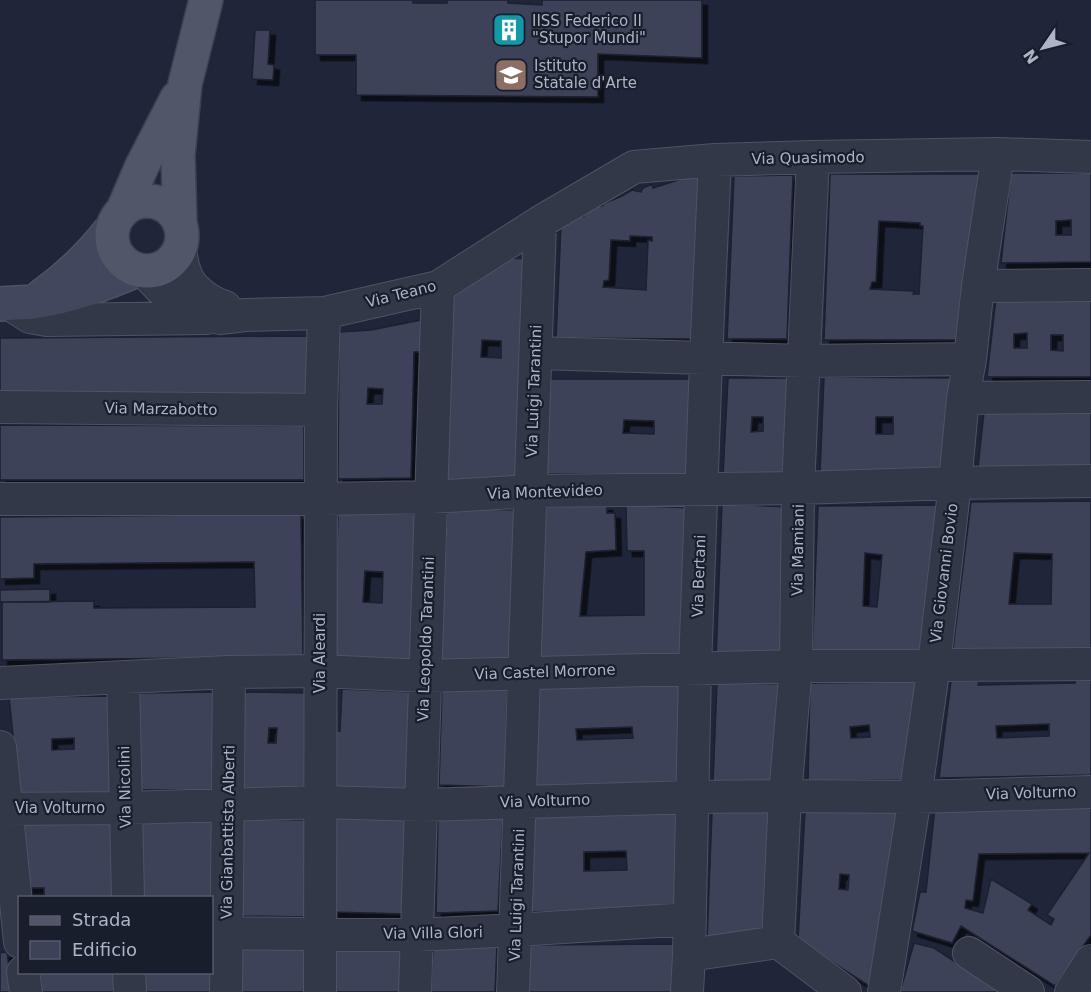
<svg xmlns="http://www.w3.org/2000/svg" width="1091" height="992" viewBox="0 0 1091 992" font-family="'DejaVu Sans',sans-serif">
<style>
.building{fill:#3c4359;stroke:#1b2030;stroke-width:1.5;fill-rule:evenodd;filter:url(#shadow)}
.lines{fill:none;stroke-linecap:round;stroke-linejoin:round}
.street-casing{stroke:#4e5364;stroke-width:34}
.secondary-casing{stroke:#4e5364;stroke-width:36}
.primary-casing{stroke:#3d4253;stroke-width:36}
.street{stroke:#333849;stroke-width:32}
.secondary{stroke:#41475c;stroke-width:33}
.primary{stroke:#515769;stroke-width:33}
.labels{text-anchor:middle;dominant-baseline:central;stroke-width:4.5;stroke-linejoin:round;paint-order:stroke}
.poi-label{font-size:15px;fill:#aeb3c6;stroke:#191e2d;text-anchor:start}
.street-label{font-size:15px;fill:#aeb3c6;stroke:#191e2d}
</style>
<defs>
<filter id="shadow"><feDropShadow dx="5.5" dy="5.5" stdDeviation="0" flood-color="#0009"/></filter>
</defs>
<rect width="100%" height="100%" fill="#202639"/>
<!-- building -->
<path class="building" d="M315 0H413V3H447V0H508V3L542 5V0H702V58L598 54V97L356 95V55H315Z
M255 30H270L268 64 274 65 273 80 252 79Z
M1011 173H1091V262L1001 263ZM1071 220V235H1056V221Z
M830 174H980L960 340H824ZM879 221 920 223V226H923L919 294H913L914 291 870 289 872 282H876Z
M685 175H701L695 339 556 338 561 225 577 215 584 216 586 211 595 206H602L605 203 622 196 632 190 641 192 643 188 652 184 653 188 678 180ZM630 236 652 237V241L648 240 646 290 603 287 604 281 609 280 611 240 630 241Z
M793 175 787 339H727L734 176Z
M508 258 528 259 523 479 444 480 449 298ZM482 340 501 341V358L481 357Z
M1091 297V377H987L996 298ZM1027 333V348H1014V334ZM1051 335H1063V351L1051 350Z
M426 319 423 352H414L411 478 338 479 339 332 371 330ZM368 388 383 389 382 404H367Z
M307 336V394L0 393V338Z
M824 377 955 378 943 474 820 473ZM876 417H893V434H876Z
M728 378H799L794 475H723ZM752 417H763V431L751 432Z
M547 379H696V474H547ZM624 420 654 421V434L623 433Z
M1091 411V468L978 467 984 412Z
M0 425 304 426V480H0Z
M1091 501V653L952 657 971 502ZM1014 553 1052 554 1051 604H1009Z
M722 504 790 507 784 660 716 658Z
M607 505V513H615L616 550 586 552 580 616 644 615V551H627L626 505 692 508 687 658 539 663 546 507Z
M939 505 919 657 812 658 818 506ZM865 553 882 555 877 607 863 606Z
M447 508 516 510 510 666 441 663Z
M338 512 417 514 413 667 334 665ZM365 571 383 572 382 603 363 602Z
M301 514 303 657 2 660V602L94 601V608L255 607 254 562 34 564V578L0 579V517Z
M50 589V602H0V590Z
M1076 679H1091V775L939 778 951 681H979L978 685 1075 683ZM1049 724V736L997 738 996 726Z
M717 682 784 684 781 784 713 782Z
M916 682 904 780 808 781 810 683ZM869 725 870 737 851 738 850 727Z
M534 684 685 685 684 782 529 788ZM632 727 633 738 577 740 576 729Z
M442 688 507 690 505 787 439 785Z
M342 689 414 692 410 792 334 789 336 731H340Z
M216 692V790H134V693Z
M243 692 313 693 311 790 241 788ZM269 728H277L276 743H268Z
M110 696 111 793H19L9 697ZM74 738V749L52 750V739Z
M1091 805V935L1055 986 961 926 952 943 912 931 920 892H926L935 807ZM1089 853 1047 915 1054 919 1051 925 1028 910 1032 904 991 879 983 913 965 908 966 900 973 901 979 854Z
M805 810H900L869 986 798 940ZM840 874 849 875 848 890 839 889Z
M777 811 772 934 707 940 712 812Z
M682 812 678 909 527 912 532 815ZM626 851 627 870 584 871V852Z
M335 815 407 816 405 914 333 912Z
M438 816H503L498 911 436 913Z
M216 819 212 898H138L137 821Z
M240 819 311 820 309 917 239 916Z
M114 820 113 898H28V895H44V888H28L22 821Z
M914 943 934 948 1001 992H900Z
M678 944 677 992H524L526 945Z
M405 945 402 992H331L332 946Z
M497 945 495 992H431L433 947Z
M235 946H310L308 992H235Z
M7 952 12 992H0V953Z
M36 972H116V992H38Z
M140 972H212L213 992H140Z"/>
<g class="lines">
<!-- street casing -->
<g class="street-casing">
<path id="street" d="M180 248C181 256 182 265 185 272 190 289 209 302 225 307
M145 272 161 289 175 300 206 315 220 318 245 315 324 313 438 287 540 222 634 167 715 160 813 157 998 154 1091 157
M978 286 1091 285
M8 303 30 317 47 320 207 318
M536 353 804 361 970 359
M963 398 1091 397
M0 407 321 410
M0 499H321L431 497 531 491 798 488 955 483 1091 481
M123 677 128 898
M0 683 229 672 320 671 425 676 796 666 1091 664
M0 747 20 942
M0 809 126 808 321 802 421 805 693 797 785 796 915 797 1091 792
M212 933 417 935 516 930 690 919
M778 942 785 796 796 666 798 488 813 157
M969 953 1028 992
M689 955 778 942 845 992
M23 972 26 992
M129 972 130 992
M226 992 229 672
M320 992 321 410 324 313
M415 992 438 287
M513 992 540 222
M687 992 689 955 695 668 706 359 715 160
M884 992 915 797 934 665 955 483 963 398 970 359 978 286 998 154
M1071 992 1091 961"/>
</g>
<!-- secondary casing -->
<g class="secondary-casing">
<path id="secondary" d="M42 296C70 276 92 254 113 227
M0 304C11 303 22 303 33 302 70 297 104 284 137 270"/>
</g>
<!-- primary casing -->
<g class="primary-casing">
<path id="primary" d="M112 236a35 35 0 1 1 70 0a35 35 0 1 1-70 0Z
M123 210 142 166 177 98
M180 225 178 155 185 84 206 0"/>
</g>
<!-- street -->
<use href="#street" class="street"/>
<!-- secondary -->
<use href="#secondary" class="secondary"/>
<!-- primary -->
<use href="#primary" class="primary"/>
</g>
<!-- icons -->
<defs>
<g id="building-square" transform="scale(1.725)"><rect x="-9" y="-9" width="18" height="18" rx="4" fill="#0f9aa8" stroke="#191e2d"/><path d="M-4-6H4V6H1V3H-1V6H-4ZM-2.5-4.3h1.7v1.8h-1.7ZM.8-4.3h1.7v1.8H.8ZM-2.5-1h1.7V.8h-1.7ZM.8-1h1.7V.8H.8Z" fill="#fff"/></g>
<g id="school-square" transform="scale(1.725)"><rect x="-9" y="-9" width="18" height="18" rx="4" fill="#8d6e63" stroke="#191e2d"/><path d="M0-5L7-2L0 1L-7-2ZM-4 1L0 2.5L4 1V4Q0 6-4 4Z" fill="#fff"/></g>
</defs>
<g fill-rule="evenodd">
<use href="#building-square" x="509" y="30"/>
<use href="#school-square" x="511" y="75"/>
</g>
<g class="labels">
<!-- poi labels -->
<g class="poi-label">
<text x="532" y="21">IISS Federico II<tspan x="532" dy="17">"Stupor Mundi"</tspan></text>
<text x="534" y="66">Istituto<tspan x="534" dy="17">Statale d'Arte</tspan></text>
</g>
<!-- street labels -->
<g class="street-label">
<text transform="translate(808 158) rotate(-1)">Via Quasimodo</text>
<text transform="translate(401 294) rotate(-14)">Via Teano</text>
<text transform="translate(534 391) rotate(-88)">Via Luigi Tarantini</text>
<text transform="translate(161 409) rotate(1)">Via Marzabotto</text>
<text transform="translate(545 492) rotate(-2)">Via Montevideo</text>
<text transform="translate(798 550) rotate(-89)">Via Mamiani</text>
<text transform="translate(944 573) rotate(-83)">Via Giovanni Bovio</text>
<text transform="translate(699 576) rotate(-88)">Via Bertani</text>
<text transform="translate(426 639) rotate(-88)">Via Leopoldo Tarantini</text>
<text transform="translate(320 653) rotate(-90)">Via Aleardi</text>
<text transform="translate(545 672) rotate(-2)">Via Castel Morrone</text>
<text transform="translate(125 787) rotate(-91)">Via Nicolini</text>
<text transform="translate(1031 793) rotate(-2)">Via Volturno</text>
<text transform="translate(545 801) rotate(-2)">Via Volturno</text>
<text x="60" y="808">Via Volturno</text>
<text transform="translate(228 832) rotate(-89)">Via Gianbattista Alberti</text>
<text transform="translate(517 895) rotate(-88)">Via Luigi Tarantini</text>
<text transform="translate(433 933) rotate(-1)">Via Villa Glori</text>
</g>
</g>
<!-- legend -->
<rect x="18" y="896" width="195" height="78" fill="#191e2d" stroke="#555a6a" stroke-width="1.5"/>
<rect x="30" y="916" width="30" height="9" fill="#515769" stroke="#555a6a" stroke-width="1.5"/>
<text x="72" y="926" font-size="18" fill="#aeb3c6">Strada</text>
<rect x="30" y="941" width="30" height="18" fill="#3c4359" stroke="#555a6a" stroke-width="1.5"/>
<text x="72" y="956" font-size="18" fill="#aeb3c6">Edificio</text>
<!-- north arrow -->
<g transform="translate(1043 48) rotate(235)" stroke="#191e2d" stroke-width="4.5" paint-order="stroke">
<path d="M0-4.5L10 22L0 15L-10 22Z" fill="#aeb3c6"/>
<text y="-9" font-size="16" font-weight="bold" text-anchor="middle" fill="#aeb3c6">N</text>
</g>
</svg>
